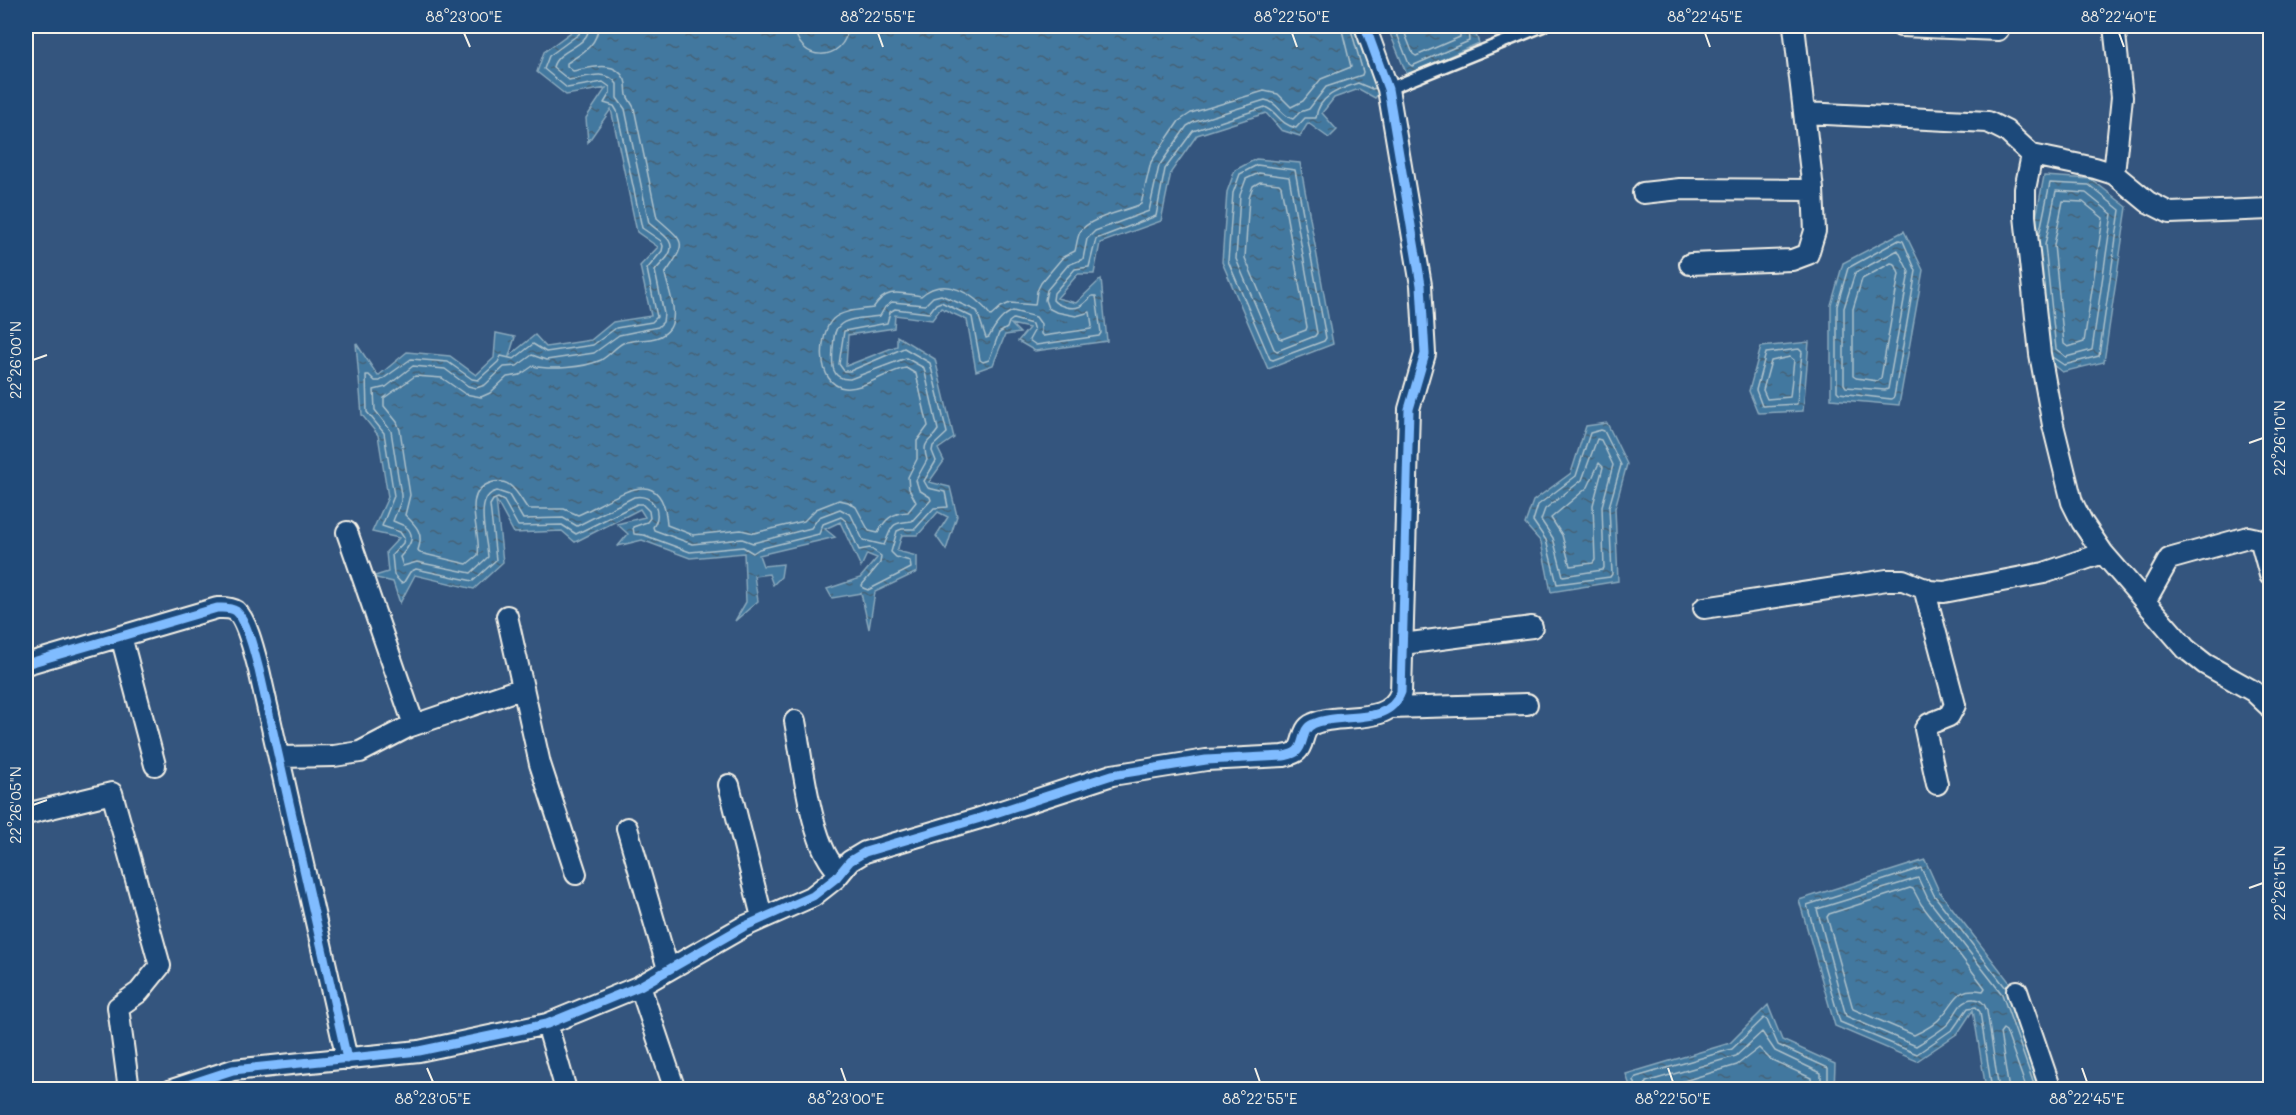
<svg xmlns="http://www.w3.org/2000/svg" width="2296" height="1115" viewBox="0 0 2296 1115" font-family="Mali,sans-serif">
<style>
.water{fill:url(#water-ripples);stroke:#89a8bc;stroke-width:1.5}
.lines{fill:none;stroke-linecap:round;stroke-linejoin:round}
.shore{stroke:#adc1cb;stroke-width:1.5}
.service-casing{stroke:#f4f1e8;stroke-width:15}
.minor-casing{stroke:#f4f1e8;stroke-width:24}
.service{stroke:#1f4a7a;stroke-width:10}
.minor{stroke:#1f4a7a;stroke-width:20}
.cycleway-casing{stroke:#1f4a7a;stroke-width:13}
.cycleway{stroke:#80bcff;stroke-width:9}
.ticks{fill:none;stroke:#f4f1e8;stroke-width:2}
.neatline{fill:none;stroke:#f4f1e8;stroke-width:2}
.ticks-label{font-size:15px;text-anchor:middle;fill:#f4f1e8}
</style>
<defs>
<pattern id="water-ripples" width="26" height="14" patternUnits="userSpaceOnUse" patternTransform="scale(1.5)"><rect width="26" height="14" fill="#42789f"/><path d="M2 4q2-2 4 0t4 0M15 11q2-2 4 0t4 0" fill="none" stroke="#456277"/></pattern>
</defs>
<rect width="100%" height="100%" fill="#34557e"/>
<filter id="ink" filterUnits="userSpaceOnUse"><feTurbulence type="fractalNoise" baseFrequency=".0167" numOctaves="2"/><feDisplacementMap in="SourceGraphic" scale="12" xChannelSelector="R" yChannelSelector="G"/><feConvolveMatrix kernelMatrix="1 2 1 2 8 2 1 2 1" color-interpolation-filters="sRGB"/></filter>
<g filter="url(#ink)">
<!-- water -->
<path class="water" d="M575 26H816L822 33 827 26H1363L1383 88 1375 98 1359 89 1334 98 1322 113 1337 130 1329 138 1308 123 1300 136 1281 130 1266 113 1197 135 1171 172 1161 221 1100 243 1094 274H1078L1057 298 1076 303 1101 279 1107 341 1035 351 1018 341 1029 328 1011 324 1020 333 1005 335 993 365 976 371 967 320 941 308 932 320 895 315 894 328 848 335 846 366 897 346V336L935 359 954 438 938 449 944 461 929 482 950 487 957 516 946 550 936 536 948 517 938 512 918 535H902L897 551 917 556V572L875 592 869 629 861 593 832 598 827 589 860 578 877 558 867 554 861 567 840 522 825 529 835 537 759 555 763 566 783 564 781 577 773 585 769 574 754 576 758 601 735 621 746 602 744 553 690 558 642 540 618 546 628 534 617 524 645 517 640 509 575 542 562 531 514 533 496 500 503 562 474 589 415 575 400 603 393 582 372 577 388 572 386 552 399 538 372 532 388 497 378 435 362 415 356 343 378 376 407 352 450 356 476 375 494 358 496 333 515 337 509 356 535 335 546 347 591 340 613 322 651 316 640 266 658 247 637 232 611 109 588 142 586 118 606 88 566 95 537 72 544 52 575 29Z
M1387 26H1473L1479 43 1407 75Z
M1256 159 1300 163 1333 344 1268 369 1222 262 1227 192 1235 170Z
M2044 176 2091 179 2127 207 2104 362 2062 372 2043 357 2031 244Z
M1904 231 1923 270 1899 405 1831 399V305L1843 263Z
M1809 342 1803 411 1758 413 1749 391 1761 347Z
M1607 423 1627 464 1615 508 1618 581 1551 592 1541 542 1525 524 1533 501 1571 473 1586 426Z
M1925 860 1939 891 2014 988 2051 1089H1986L1973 1010 1958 1033 1917 1061 1835 1026 1799 900Z
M1768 1005 1782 1040 1835 1064 1834 1089H1631L1626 1074 1730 1043Z"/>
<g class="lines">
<!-- shore -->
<path class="shore" d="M581 26 579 34 549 56 544 69 567 88 603 82 610 87V93L604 103 614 106 617 111 642 228 661 241 663 246 662 251 647 269 657 317 652 322 616 328 593 345 546 352 533 344 514 359 501 356 498 362 478 380 472 379 448 362 411 359 380 381H375L369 375H366L367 412 384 433 394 496 382 526 400 532 404 538 403 543 392 555 394 575 401 583 404 582 410 572 416 569 473 581 496 560 490 505 493 500 498 498 504 501 518 526 562 525 576 534 637 504H642L649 511 650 518 647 522 633 527 634 534 644 535 690 552 743 547 753 553 759 549 819 534 823 524 841 517 846 521 859 550 870 548 881 556 880 563 862 585 863 588 868 590 911 568 910 561 896 557 891 552 897 531 902 529H915L934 508 948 507 945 492 928 488 924 481 936 461 932 451 933 446 947 433 930 363 904 348 850 371H844L839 364 844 331 887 323 890 312 895 309 929 313 936 304 941 302 972 317 980 360 983 362 989 360 999 333 1007 328 1009 322 1013 319 1032 324 1034 331 1029 340 1036 345 1099 336 1101 333 1096 296H1092C1083 305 1079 310 1066 307 1060 305 1057 305 1053 300L1054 293 1075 269 1089 267 1096 239 1156 216 1165 169 1193 131 1265 107C1278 112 1279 124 1296 128L1305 118H1316C1318 96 1340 89 1358 83L1372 89 1376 88
M589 26C589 48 558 48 553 67L569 80C585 78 607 68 617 84V98L625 109 649 223C658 232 679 240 668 256 664 262 658 266 655 271L664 314 663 322 658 327 619 335 594 353 546 360 532 355 517 366 504 367 485 385 476 388 468 386 445 369 413 366 386 387 374 390 375 410 391 431 401 495V501L393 521C397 523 402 524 406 527 418 537 407 549 400 557L403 566 417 562 471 573 488 557C487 538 473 496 497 491L509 495 523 519 563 518 577 526 634 497C652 493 664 512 653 527L654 530 692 544 742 539 753 543 811 528 819 517 840 509 851 515 863 540 884 545C893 526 889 523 912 521L931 500 930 497 919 490 916 480 927 460C921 440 930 443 938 430L924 368 906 358 850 379C830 380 832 363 833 348 834 341 833 331 839 326 847 317 869 318 880 316L885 307 892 302 925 305 933 297 941 295 977 311 986 338 989 337C994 327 1002 315 1013 311L1036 317 1041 324V334L1043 336 1091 329 1092 326 1090 312 1076 316 1056 312 1048 308 1045 300 1047 290 1068 265 1083 259 1087 239 1095 231 1149 211 1159 166 1187 126 1194 122 1265 100C1278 102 1281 116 1293 119L1300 112 1309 109 1326 87 1362 75 1363 72 1350 26
M598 26C598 45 582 53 567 63V66L573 71C590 68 616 59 625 80 627 85 626 90 627 95 628 99 632 103 634 108L657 218C685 243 688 241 665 274 668 289 679 313 670 328 659 344 638 337 623 343 615 347 609 356 601 360 584 368 549 370 533 366L520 375 507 377 490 393 481 397 465 394 442 378 415 376 384 398V406L397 422 400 430 410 495 405 515C417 526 424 534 418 550L420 553 467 564 478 555C482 533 460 493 490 483 512 476 518 496 528 509H564L578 515C612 501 663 457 667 525L693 535 741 530 754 533 804 521 816 509 839 500 848 502 856 507 869 531 878 533C885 519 892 513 908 512L916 502 909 489 908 477 917 459V441L928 426 916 374 906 368C887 371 863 390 845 388 815 385 819 332 833 319 843 310 861 310 873 308 887 287 899 293 921 296 945 275 975 294 991 316L1001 307 1010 303 1035 305 1037 291 1041 283 1063 257 1075 251C1077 244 1077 238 1080 232 1089 217 1126 211 1141 204L1151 162 1179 121 1191 113 1264 91 1278 94 1291 107 1303 101 1321 79 1351 67 1341 26
M795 26C796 63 846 64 848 26
M1394 26 1409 64 1412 66 1469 41 1468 26
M1402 26 1413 54 1416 56 1460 37V26
M1257 165 1295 170 1326 338 1324 341 1273 360 1270 359 1228 261 1233 193 1240 174Z
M1259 173 1289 177 1317 333 1315 336 1277 351 1274 349 1236 259 1240 195 1246 179Z
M1260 182 1279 184 1281 186 1307 327 1306 330 1282 339 1279 338 1245 258 1249 197 1253 186Z
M2056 191 2086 193 2112 214 2092 350 2066 357 2056 349 2045 245Z
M2063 201 2083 202 2103 218 2084 342 2068 347 2064 344 2054 245Z
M2039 236 2050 183 2089 185 2120 210 2099 356 2064 365 2052 357
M1899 240 1903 241 1916 271 1894 397 1891 399 1839 393 1837 391V306L1848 268Z
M1898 250 1909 272 1888 389 1885 390 1846 387 1844 384V308L1855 273Z
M1891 263 1895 264 1899 274 1881 378 1878 381 1856 378 1853 376V309L1862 279Z
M1799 349 1802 352 1797 404 1762 406 1756 390 1766 353Z
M1790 357 1794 360 1790 397 1767 399 1763 390 1771 361Z
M1601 430 1604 431 1621 465 1609 507 1612 574 1610 577 1557 584 1546 540 1533 521 1538 505 1576 476 1590 433Z
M1597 439 1601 440 1613 465 1602 506 1604 568 1602 570 1563 576 1553 538 1541 520 1545 509 1582 480Z
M1599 463 1603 467 1593 505 1595 560 1593 563 1570 566 1562 535 1551 518 1588 487Z
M1910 888 1913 889 1921 904 1985 988 1983 991C1956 986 1957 1000 1942 1016 1936 1024 1923 1031 1914 1035L1853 1009 1827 917 1829 914Z
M1637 1090 1634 1080 1636 1077 1732 1049 1764 1018 1767 1020 1778 1045 1828 1068V1090
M1644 1090 1646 1082 1736 1056 1762 1032 1775 1051 1821 1073V1090
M1654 1090 1737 1065 1759 1048 1770 1059 1811 1078 1812 1090
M1992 1090 1980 1012 1976 1007 1968 1008 1953 1029 1917 1054 1840 1022 1807 905 1921 868 1934 895 2006 988
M1999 1090 1987 1011C1985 1004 1981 999 1974 999 1959 998 1956 1016 1948 1024 1939 1032 1926 1040 1916 1046L1846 1016 1817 909 1918 878 1928 899 2002 994 2036 1090
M2009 1090 2000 1033 2003 1029 2006 1031 2027 1090"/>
<!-- service casing -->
<g class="service-casing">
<path id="service" d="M1388 89 1543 26"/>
</g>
<!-- minor casing -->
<g class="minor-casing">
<path id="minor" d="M1901 26 1998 30
M2114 26 2122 97 2114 174
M1805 113 1988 122 2006 131 2032 155 2095 168 2114 174 2148 202 2170 213 2270 209
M2032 155 2025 189V216L2040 354 2053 425 2072 502 2082 522 2103 553 2186 649 2205 664 2253 691 2270 707
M1643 193 1680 189 1813 190
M1690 264 1792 260 1808 254 1815 231 1813 190 1794 26
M347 532 414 725
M1924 588 1955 705 1949 716 1929 724 1925 729 1937 784
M2145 602 2169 559 2248 537 2257 539 2261 542 2270 575
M1704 608 1887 580H1903L1930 591 1944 592 2044 573 2103 553
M507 616 540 764 576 874
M121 636 155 765
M1403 644 1532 627
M26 664 217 608C223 608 230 607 236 611 247 620 255 655 259 670L347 1059
M1391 708 1527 704
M795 721C802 757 811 852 840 872
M279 757 334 756 360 752 408 727 523 688
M729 785 762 917
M26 814 112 793 160 966 139 992 118 1007 129 1090
M627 828 668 969
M640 986 675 1090
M2017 991 2051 1090
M547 1024 566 1090
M172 1090 233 1070 419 1051 547 1024 640 986 743 927 813 896 836 878 850 861 865 852 977 819 1112 775 1206 760 1284 756C1288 755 1294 754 1297 751 1305 744 1301 729 1313 724 1341 711 1388 728 1401 692L1409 409 1425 354 1421 285 1388 89 1365 26"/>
</g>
<!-- service -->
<use href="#service" class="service"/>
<!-- minor -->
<use href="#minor" class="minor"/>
<!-- cycleway casing -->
<g class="cycleway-casing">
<path id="cycleway" d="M26 664 217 608C223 608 230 607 236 611 247 620 255 655 259 670L347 1059
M172 1090 233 1070 419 1051 547 1024 640 986 743 927 813 896 836 878 850 861 865 852 977 819 1112 775 1206 760 1284 756C1288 755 1294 754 1297 751 1305 744 1301 729 1313 724 1341 711 1388 728 1401 692L1409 409 1425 354 1421 285 1388 89 1365 26"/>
</g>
<!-- cycleway -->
<use href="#cycleway" class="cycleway"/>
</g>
</g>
<!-- ticks -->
<path class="ticks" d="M464 33 470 47M878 33 883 47M1292 33 1297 47M1705 33 1710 47M2119 33 2124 47M33 360 47 355M2249 443 2263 438M33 805 47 800M2249 888 2263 883M427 1068 433 1082M841 1068 846 1082M1255 1068 1260 1082M1668 1068 1673 1082M2082 1068 2087 1082"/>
<!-- margin -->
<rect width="2296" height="1115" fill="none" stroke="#1f4a7a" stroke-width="66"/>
<rect x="33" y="33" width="2230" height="1049" class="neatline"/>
<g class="ticks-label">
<text x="464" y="22">88°23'00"E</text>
<text x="878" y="22">88°22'55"E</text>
<text x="1292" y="22">88°22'50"E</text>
<text x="1705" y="22">88°22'45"E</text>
<text x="2119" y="22">88°22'40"E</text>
<text transform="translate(16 360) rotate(-90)" y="5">22°26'00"N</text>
<text transform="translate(2280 438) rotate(-90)" y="5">22°26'10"N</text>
<text transform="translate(16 805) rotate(-90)" y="5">22°26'05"N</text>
<text transform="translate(2280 883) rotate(-90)" y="5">22°26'15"N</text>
<text x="433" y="1104">88°23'05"E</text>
<text x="846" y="1104">88°23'00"E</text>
<text x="1260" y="1104">88°22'55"E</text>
<text x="1673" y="1104">88°22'50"E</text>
<text x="2087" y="1104">88°22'45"E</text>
</g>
</svg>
